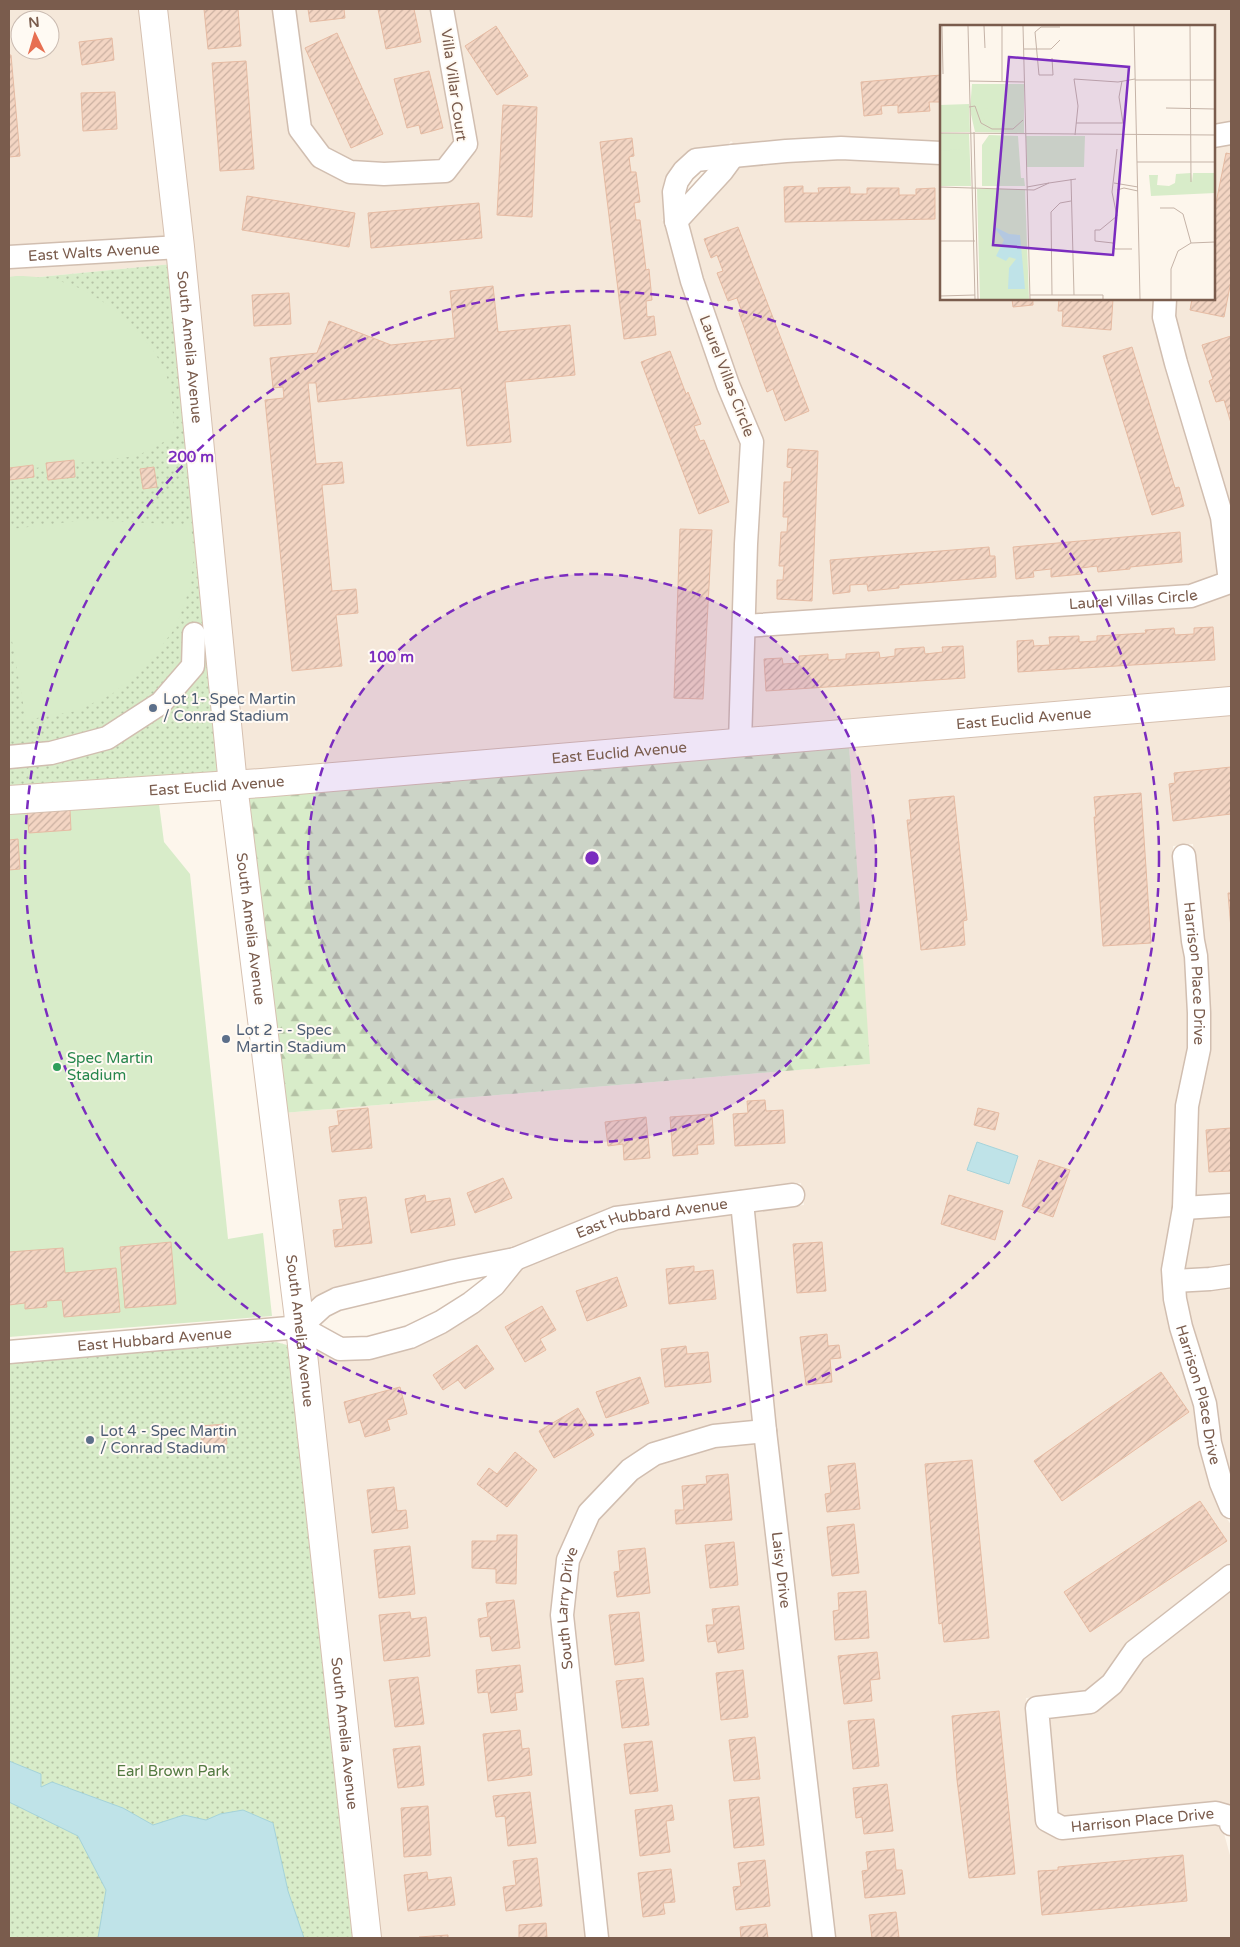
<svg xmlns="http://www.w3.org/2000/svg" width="1240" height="1947" viewBox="0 0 1240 1947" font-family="'Varela Round',sans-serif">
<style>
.residential{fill:#f5e8da;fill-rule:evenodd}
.grass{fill:url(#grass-dots)}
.forest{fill:url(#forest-firs)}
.garden{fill:#d8ecc9}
.water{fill:#bfe3e8;stroke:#a5d3da}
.building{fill:url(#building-hatch);stroke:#e6bba3}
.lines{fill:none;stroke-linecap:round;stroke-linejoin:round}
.street-casing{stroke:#d1beb0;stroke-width:25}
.secondary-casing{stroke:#d6c0b0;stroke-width:30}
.street{stroke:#fff;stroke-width:22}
.secondary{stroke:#fff;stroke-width:28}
.ring{fill:none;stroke:#7b2cbf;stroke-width:2.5;stroke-dasharray:9 6}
.service-dot{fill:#5c6f8a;stroke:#fffaf3;stroke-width:2}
.leisure-dot{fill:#2e9e5b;stroke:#fffaf3;stroke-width:2}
.labels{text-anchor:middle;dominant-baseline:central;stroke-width:4;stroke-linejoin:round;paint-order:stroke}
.street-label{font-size:15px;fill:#7a5c4d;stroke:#fffaf3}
.service-label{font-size:15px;fill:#4e5e75;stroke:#fffaf3;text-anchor:start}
.leisure-label{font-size:15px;fill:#27864d;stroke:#fffaf3;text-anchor:start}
.park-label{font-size:15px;fill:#537a41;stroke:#fffaf3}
.inset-road{fill:none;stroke:#c5b3a7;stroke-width:1}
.view{fill:#7b2cbf;fill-opacity:0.15;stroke:#7b2cbf;stroke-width:2.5}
.inset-edge{fill:none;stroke:#7a5c4d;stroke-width:2.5}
.centre{fill:#7b2cbf;stroke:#fffaf3;stroke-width:2.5}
.ring-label{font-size:15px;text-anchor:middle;font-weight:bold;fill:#7b2cbf;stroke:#fffaf3;stroke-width:4;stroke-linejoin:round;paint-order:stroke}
</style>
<defs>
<pattern id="grass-dots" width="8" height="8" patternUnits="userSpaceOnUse" patternTransform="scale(1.25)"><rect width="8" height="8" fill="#d8ecc9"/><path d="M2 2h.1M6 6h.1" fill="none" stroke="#b4c2a5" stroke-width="1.8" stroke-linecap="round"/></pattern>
<pattern id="forest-firs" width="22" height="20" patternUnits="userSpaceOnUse" patternTransform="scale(1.25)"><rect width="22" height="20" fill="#d8ecc9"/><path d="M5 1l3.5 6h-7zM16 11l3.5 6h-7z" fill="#b4c2a5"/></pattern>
<pattern id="building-hatch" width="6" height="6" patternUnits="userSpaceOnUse" patternTransform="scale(1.25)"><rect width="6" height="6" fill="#f3d5c3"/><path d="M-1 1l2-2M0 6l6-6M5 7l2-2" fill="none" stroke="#cab0a1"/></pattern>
</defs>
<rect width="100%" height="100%" fill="#fdf6ec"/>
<!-- residential -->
<path class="residential" d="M9 9H143L169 237 9 246ZM20 20H50V50H20Z
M163 9H274L290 131 350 183 473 152 452 9H1231V122L1214 125V26H941V142L735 145 731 141 727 146 695 149 664 213 665 217 662 220 667 225V232L669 233 743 444 731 729 658 734 488 753 242 773Z
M293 9H433L455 141 440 160 384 163 352 161 327 148 309 124Z
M1231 144V515L1174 316 1175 299H1214V147Z
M841 159 941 164V299H1156L1212 520 1219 574 1189 585 754 614 737 380 701 278 687 224 738 167 787 162Z
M171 259 172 264 9 280V268Z
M1231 593V691L751 727 753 636Z
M1231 713V1193L1194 1197 1202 939 1193 844 1173 846 1183 942 1187 958 1189 1048 1175 1198 1196 1407 1223 1512 1231 1525V1562L1087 1692 1026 1698 1038 1821 1058 1838 1063 1839 1215 1825 1222 1826 1231 1859V1938H833L775 1429 753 1212 804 1205 801 1183 615 1207 513 1249 307 1307 283 1113 869 1064 849 745Z
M734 1214 755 1421 651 1443 558 1558 588 1938H377L311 1346 371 1358 521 1269 619 1229Z
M1231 1216V1483L1190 1324 1185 1297 1183 1270 1192 1219Z
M757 1443 814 1938H607L572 1615 577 1563 597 1520 636 1479 658 1464 715 1447Z
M1231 1591V1807L1063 1817 1056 1813 1047 1717 1091 1713 1097 1711 1119 1691 1142 1660Z"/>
<!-- grass -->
<path class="grass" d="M172 264 222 775 9 789V280Z
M276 1342 287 1345 291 1350 356 1938H9V1362Z"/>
<!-- forest -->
<path class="forest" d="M849 745 870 1064 283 1113 244 795Z"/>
<!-- garden -->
<path class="garden" d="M16 276C35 276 52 278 69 284 109 298 161 344 170 387 173 402 173 420 175 436L137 456 9 471V277Z
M85 520 191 525 194 554 190 587 176 627 147 665 112 694 76 711 26 720 9 624V532L12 529Z
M159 804 164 842 190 874 228 1239 263 1233 272 1316 9 1337V813Z"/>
<!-- water -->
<path class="water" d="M977 1142 1018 1156 1009 1184 967 1170Z
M9 1761 41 1774V1787L52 1782 123 1808 153 1825 184 1815 206 1820 220 1814 243 1810 273 1823 288 1891 304 1938H98L106 1890 78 1836 9 1802Z"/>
<!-- building -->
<path class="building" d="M204 9H238L241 46 208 49Z
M308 9H344L345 18 310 22Z
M378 9H414L421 42 386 49Z
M496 26 528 76 497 95 465 46Z
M337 33 383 134 351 148 305 48Z
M112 38 114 60 82 65 79 42Z
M9 55H11L20 156 9 157Z
M246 61 254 169 220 171 212 63Z
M429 71 443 128 421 134 419 125 407 128 394 79Z
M941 75V102H929L930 111 898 113V105L881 106 882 114 864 116 861 82Z
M115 92 117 129 83 131 81 93Z
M503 105 537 107 532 217 497 215Z
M632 138 634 156 629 157 631 172H636L640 202 634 203 636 220H640L646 270 649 269 652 300 646 301 647 317 654 316 656 335 624 339 600 142Z
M1226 153 1231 154V281L1224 317 1190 310 1192 299H1214V213Z
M803 186V193H819L818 188 850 187V194H867V188H899V195H916V189L935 188V219L785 222 784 187Z
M247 196 355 213 349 247 242 230Z
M479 203 482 238 371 248 368 213Z
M738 227 809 411 785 421 773 389 767 392 739 313 742 312 737 298 728 301 717 273 723 271 717 255 711 258 704 239Z
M493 286 498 332 570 325 575 375 505 382 511 442 467 446 461 388 318 402 316 383H308L316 464 342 462 344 483 322 485 332 591 356 589 358 613 336 615 342 666 292 671 265 400 284 398 283 387 273 388 270 358 317 353 329 321 391 345 455 338 450 291Z
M289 293 291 324 254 326 252 295Z
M1012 299H1033V305L1013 307Z
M1059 299H1113L1111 330 1062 326 1063 311H1058Z
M1231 336V423L1224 400 1216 402 1209 381 1213 379 1202 345Z
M1132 347 1175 488 1179 487 1184 506 1152 515 1103 356Z
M670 351 686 394 688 392 701 424 694 426 700 441 704 440 729 502 699 514 641 362Z
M788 449 818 451 812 601 777 599V580H783L784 566H779L781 532H787L788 517H783L784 482H791L792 468 787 467Z
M74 460 75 477 48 480 46 463Z
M33 465 34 477 9 480V468Z
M154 467 157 487 143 489 140 469Z
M680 529 712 530 703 699 674 698Z
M1180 532 1182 562 1130 567V569L1098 572 1097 566 1081 568 1082 574 1051 577V569L1033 571 1034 577 1016 579 1013 547Z
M989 547 990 556H995L996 577 899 585V588L868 591 867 584 850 585V592L833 594 830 560Z
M1213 627 1215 660 1018 672 1017 641 1033 640 1034 646 1050 645 1049 637 1079 636V642L1097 641V636L1146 633 1145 630 1174 628 1175 635 1194 634V628Z
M963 646 965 678 766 691 764 659 782 658 783 664 799 663V656L828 654V660L846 659V654L879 652 880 658 895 656V649L924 647 925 654 943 652 942 647Z
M1231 767V814L1173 821 1169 784 1175 783 1174 773Z
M1141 793 1151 943 1103 946 1094 817H1096L1094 797Z
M954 796 967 920 963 921 965 945 921 950 907 820H911L909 800Z
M70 810 71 830 29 833 27 812Z
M18 839 20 869 9 870V840Z
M1228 893H1231V929Z
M765 1100 766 1111 783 1110 785 1143 735 1146 733 1114 748 1113 747 1101Z
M368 1108 372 1148 332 1152 329 1127 339 1125 337 1111Z
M978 1108 999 1113 995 1130 974 1125Z
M712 1114 714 1144 697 1145 698 1154 673 1156 670 1117Z
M646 1117 650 1158 624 1160 623 1144 608 1146 605 1122Z
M1231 1128V1171L1209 1172 1206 1130Z
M1039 1160 1070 1170 1053 1217 1022 1206Z
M503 1178 512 1198 475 1213 467 1193Z
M425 1195 426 1202 450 1198 455 1225 411 1233 405 1199Z
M949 1195 1003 1211 995 1240 941 1224Z
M366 1197 372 1243 335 1247 333 1230 343 1229 339 1200Z
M171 1242 176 1304 125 1308 120 1247Z
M822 1242 826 1291 797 1293 793 1244Z
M63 1248 65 1273 116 1268 120 1312 64 1317 62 1300 46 1301 47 1307 25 1309V1303L9 1305V1252Z
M694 1266V1272L713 1270 716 1299 669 1304 666 1269Z
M617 1277 627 1306 587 1321 576 1291Z
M542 1306 556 1330 540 1339 546 1350 525 1362 505 1327Z
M827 1334 828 1346 839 1345 841 1358 830 1359 832 1382 806 1385 800 1337Z
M477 1345 494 1369 465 1389 458 1380 443 1390 433 1375Z
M686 1346 687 1354 708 1352 711 1382 665 1387 661 1349Z
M1161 1372 1189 1412 1062 1501 1034 1461Z
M640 1377 649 1403 606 1418 596 1392Z
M400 1387 407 1414 387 1420 390 1430 365 1437 360 1420 349 1423 344 1402Z
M578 1408 594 1435 554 1458 539 1431Z
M225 1424 227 1444 202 1446 200 1426Z
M515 1452 537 1470 507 1507 477 1484 489 1468 497 1474Z
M972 1460 989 1638 944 1642 942 1623 939 1624 925 1464Z
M855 1463 860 1509 827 1512 825 1494 831 1493 828 1466Z
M728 1474 732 1520 676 1524 675 1510H684L682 1486 707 1484 706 1476Z
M394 1487 397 1511 406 1510 408 1528 372 1533 367 1490Z
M1200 1501 1227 1541 1090 1632 1064 1592Z
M854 1524 859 1573 832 1576 827 1527Z
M497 1535H517L516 1584 496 1583V1569L472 1568V1541H497Z
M734 1542 738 1585 710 1588 705 1545Z
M410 1546 415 1594 379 1598 374 1550Z
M645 1548 650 1593 617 1597 614 1572 620 1571 618 1551Z
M866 1591 869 1638 835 1640 833 1611 839 1610 838 1593Z
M514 1600 520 1648 492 1651 490 1636 480 1637 478 1619 488 1617 486 1603Z
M739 1606 744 1649 718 1653 716 1641 708 1642 706 1625H714L712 1609Z
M410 1612 411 1619 426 1617 430 1656 384 1661 379 1615Z
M639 1612 644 1661 615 1665 609 1615Z
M877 1652 880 1679 870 1680 872 1701 844 1704 838 1656Z
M520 1665 523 1692 515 1693 517 1710 491 1713 488 1692 478 1693 476 1670Z
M743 1670 748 1717 721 1720 716 1673Z
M418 1677 424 1724 395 1727 389 1680Z
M643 1678 649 1725 622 1728 616 1681Z
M999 1711 1015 1874 969 1878 957 1780 952 1716Z
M874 1719 879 1766 853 1769 848 1721Z
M520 1730 522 1749 529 1748 532 1775 488 1781 483 1734Z
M755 1737 760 1779 734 1781 729 1740Z
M652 1741 658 1791 630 1794 624 1744Z
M420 1746 424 1785 398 1788 393 1749Z
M887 1784 893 1831 864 1834 862 1817 856 1818 853 1788Z
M530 1792 536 1843 508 1846 505 1816 496 1817 493 1796Z
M759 1797 764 1845 734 1848 729 1800Z
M672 1805 674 1820 666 1821 670 1852 640 1856 635 1810Z
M428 1806 431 1855 404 1857 401 1808Z
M894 1849 896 1870H902L905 1894 865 1898 862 1871 868 1870 866 1852Z
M1183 1855 1187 1901 1042 1915 1038 1871 1058 1870V1867Z
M537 1858 542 1906 506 1911 503 1887 516 1885 513 1861Z
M765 1860 770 1906 736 1910 733 1887 741 1886 738 1863Z
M671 1869 675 1902 663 1903 665 1914 643 1917 638 1873Z
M427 1872 428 1880 451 1877 455 1905 408 1911 404 1875Z
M896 1912 899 1938H872L869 1915Z
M546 1923 547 1938H519V1925Z
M766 1924 768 1938H741L740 1927Z
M448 1935V1938H419V1937Z"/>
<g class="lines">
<!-- street casing -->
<g class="street-casing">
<g id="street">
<path d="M284 9 300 129 321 157 350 172 384 174 445 171 466 144 442 9"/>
<path d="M1214 136 1231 133"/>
<path d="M676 221 722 171 733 156"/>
<path id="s1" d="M9 257 180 247"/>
<path id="s2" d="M744 626 1191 596 1230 582 1222 517 1176 363 1164 317 1165 299"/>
<path d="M740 743 746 544 752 442 728 385 692 281 676 221 674 192 677 181 684 171 696 160 733 156 786 151 841 148 941 153"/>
<path d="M9 757 51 753 107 738 161 703 193 666 194 634"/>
<path id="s3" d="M1184 856 1193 941 1196 956 1199 1013V1049L1187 1106 1184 1208 1173 1270 1175 1299 1181 1327 1205 1404 1210 1443 1221 1483 1231 1507"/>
<path id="s4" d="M742 1202 765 1431 824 1938"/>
<path d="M1184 1208 1231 1205"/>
<path id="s5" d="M515 1259 616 1218 793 1195"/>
<path d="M1174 1281 1210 1279 1231 1276"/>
<path id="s6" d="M9 1352 300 1327 340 1349 369 1348 410 1337 441 1322 471 1303 494 1285 515 1259 454 1271 337 1299 323 1306 300 1327"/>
<path id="s7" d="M1231 1576 1135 1651 1112 1684 1090 1702 1037 1708 1047 1820 1062 1828 1216 1813 1230 1817 1231 1824"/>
<path id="s8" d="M597 1938 562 1615 568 1560 589 1513 630 1470 654 1454 714 1436 765 1431"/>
</g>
</g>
<!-- secondary casing -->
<g class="secondary-casing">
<g id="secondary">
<path id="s9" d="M153 9 180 247 233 785 300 1327 367 1938"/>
<path id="s10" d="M9 800 262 783 1231 701"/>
</g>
</g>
<!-- street -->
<use href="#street" class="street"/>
<!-- secondary -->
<use href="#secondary" class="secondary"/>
</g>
<!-- distance rings -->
<circle cx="592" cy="858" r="284" fill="#7b2cbf" fill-opacity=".12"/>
<g class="ring">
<circle cx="592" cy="858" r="284"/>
<circle cx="592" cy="858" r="567"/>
</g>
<!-- markers -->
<g class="service-dot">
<circle cx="153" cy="708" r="5"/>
<circle cx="226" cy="1039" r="5"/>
<circle cx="90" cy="1440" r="5"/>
</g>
<circle class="leisure-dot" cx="57" cy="1067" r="5"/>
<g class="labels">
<!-- street labels -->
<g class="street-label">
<text transform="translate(454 85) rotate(82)">Villa Villar Court</text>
<text stroke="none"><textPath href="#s1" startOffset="85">East Walts Avenue</textPath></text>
<text stroke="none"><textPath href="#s9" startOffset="340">South Amelia Avenue</textPath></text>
<text transform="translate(727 376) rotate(69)">Laurel Villas Circle</text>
<text stroke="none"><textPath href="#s2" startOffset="390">Laurel Villas Circle</textPath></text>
<text stroke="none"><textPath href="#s10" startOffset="1018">East Euclid Avenue</textPath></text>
<text stroke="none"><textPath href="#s10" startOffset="612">East Euclid Avenue</textPath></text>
<text stroke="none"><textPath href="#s10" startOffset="208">East Euclid Avenue</textPath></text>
<text stroke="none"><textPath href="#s9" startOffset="925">South Amelia Avenue</textPath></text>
<text stroke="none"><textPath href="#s3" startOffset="118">Harrison Place Drive</textPath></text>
<text stroke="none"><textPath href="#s5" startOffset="144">East Hubbard Avenue</textPath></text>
<text stroke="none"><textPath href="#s9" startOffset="1330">South Amelia Avenue</textPath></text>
<text stroke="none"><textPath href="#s6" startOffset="146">East Hubbard Avenue</textPath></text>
<text stroke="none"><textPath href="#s3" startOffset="545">Harrison Place Drive</textPath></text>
<text stroke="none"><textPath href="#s4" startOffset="370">Laisy Drive</textPath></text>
<text stroke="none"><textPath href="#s8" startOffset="332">South Larry Drive</textPath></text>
<text stroke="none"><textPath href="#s9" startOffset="1735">South Amelia Avenue</textPath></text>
<text stroke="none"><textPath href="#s7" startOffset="454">Harrison Place Drive</textPath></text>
</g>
<!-- service labels -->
<g class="service-label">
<text x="163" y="699">Lot 1- Spec Martin<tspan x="163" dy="17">/ Conrad Stadium</tspan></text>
<text x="236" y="1030">Lot 2 - - Spec<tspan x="236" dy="17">Martin Stadium</tspan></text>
<text x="100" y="1431">Lot 4 - Spec Martin<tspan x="100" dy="17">/ Conrad Stadium</tspan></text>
</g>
<!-- leisure labels -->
<g class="leisure-label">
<text x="67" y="1058">Spec Martin<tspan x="67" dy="17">Stadium</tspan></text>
</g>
<!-- park labels -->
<g class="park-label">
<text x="173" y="1771">Earl Brown Park</text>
</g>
</g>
<!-- overview -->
<g transform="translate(940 25)">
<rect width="275" height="275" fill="#fdf6ec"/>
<path d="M32 59H84V108L35 107 30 85ZM29 79 30 107H1L0 80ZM0 108 29 109 31 161H0ZM37 164H85L89 274H40Z" fill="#d8ecc9"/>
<path d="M86 111H145L144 142H87ZM251 148 252 157 253 148H275V168L211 171 209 150H218L217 160 229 161 235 158 236 149Z" fill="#d8ecc9"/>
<path d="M66 59 79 64 83 75 66 77ZM57 83V102L47 99 39 84ZM66 83 83 84 81 94 71 101 66 102ZM49 110 78 111 81 153H84L85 161H42V120ZM20 124 25 137 22 148 13 156 0 159V126Z" fill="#d8ecc9"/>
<path d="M53 201 69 209 80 210 85 264H68L69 243 76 234 69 232 66 236 56 231 64 215Z" fill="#bfe3e8"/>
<path class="inset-road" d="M2 1 3 49M28 1 35 274M44 1 45 23M62 1V56M83 1 90 274M194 1 200 274M250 1 251 157M84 24H111L120 15M112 33 113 50H99L95 7 101 2H120M195 55H275M29 56 85 57M29 82 35 81 41 98 52 104H73L83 95M226 83 275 84M136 98H183L179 72 182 56M34 107 38 274M0 108 275 110M135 110 138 81 134 54 178 57 195 54M177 124 172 167 177 191 160 205H155V216L173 218 175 224H192M197 137H275M131 154 134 270M109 158 136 154M174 158 198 162M0 162 94 165 109 158 87 162M177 165 184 163 198 166M220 183H234L243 189 251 218M0 216H35M90 270H163V274M112 270 111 187 120 178 131 176M0 271 35 270M231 274V244L238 226 251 218 275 217"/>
<path class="view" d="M69 32 189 42 173 230 53 220Z"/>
<rect width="275" height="275" class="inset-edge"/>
</g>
<circle cx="592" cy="858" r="8" class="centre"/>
<g class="ring-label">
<text x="191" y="462">200 m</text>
<text x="391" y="662">100 m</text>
</g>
<!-- border -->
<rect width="1240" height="1947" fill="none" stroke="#7a5c4d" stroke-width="20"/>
<!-- north arrow -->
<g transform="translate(35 35) rotate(355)"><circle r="24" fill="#fffaf3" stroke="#cabbb1"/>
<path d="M0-4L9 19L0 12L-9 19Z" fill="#e76f51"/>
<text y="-8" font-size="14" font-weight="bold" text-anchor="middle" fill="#7a5c4d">N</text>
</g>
</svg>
